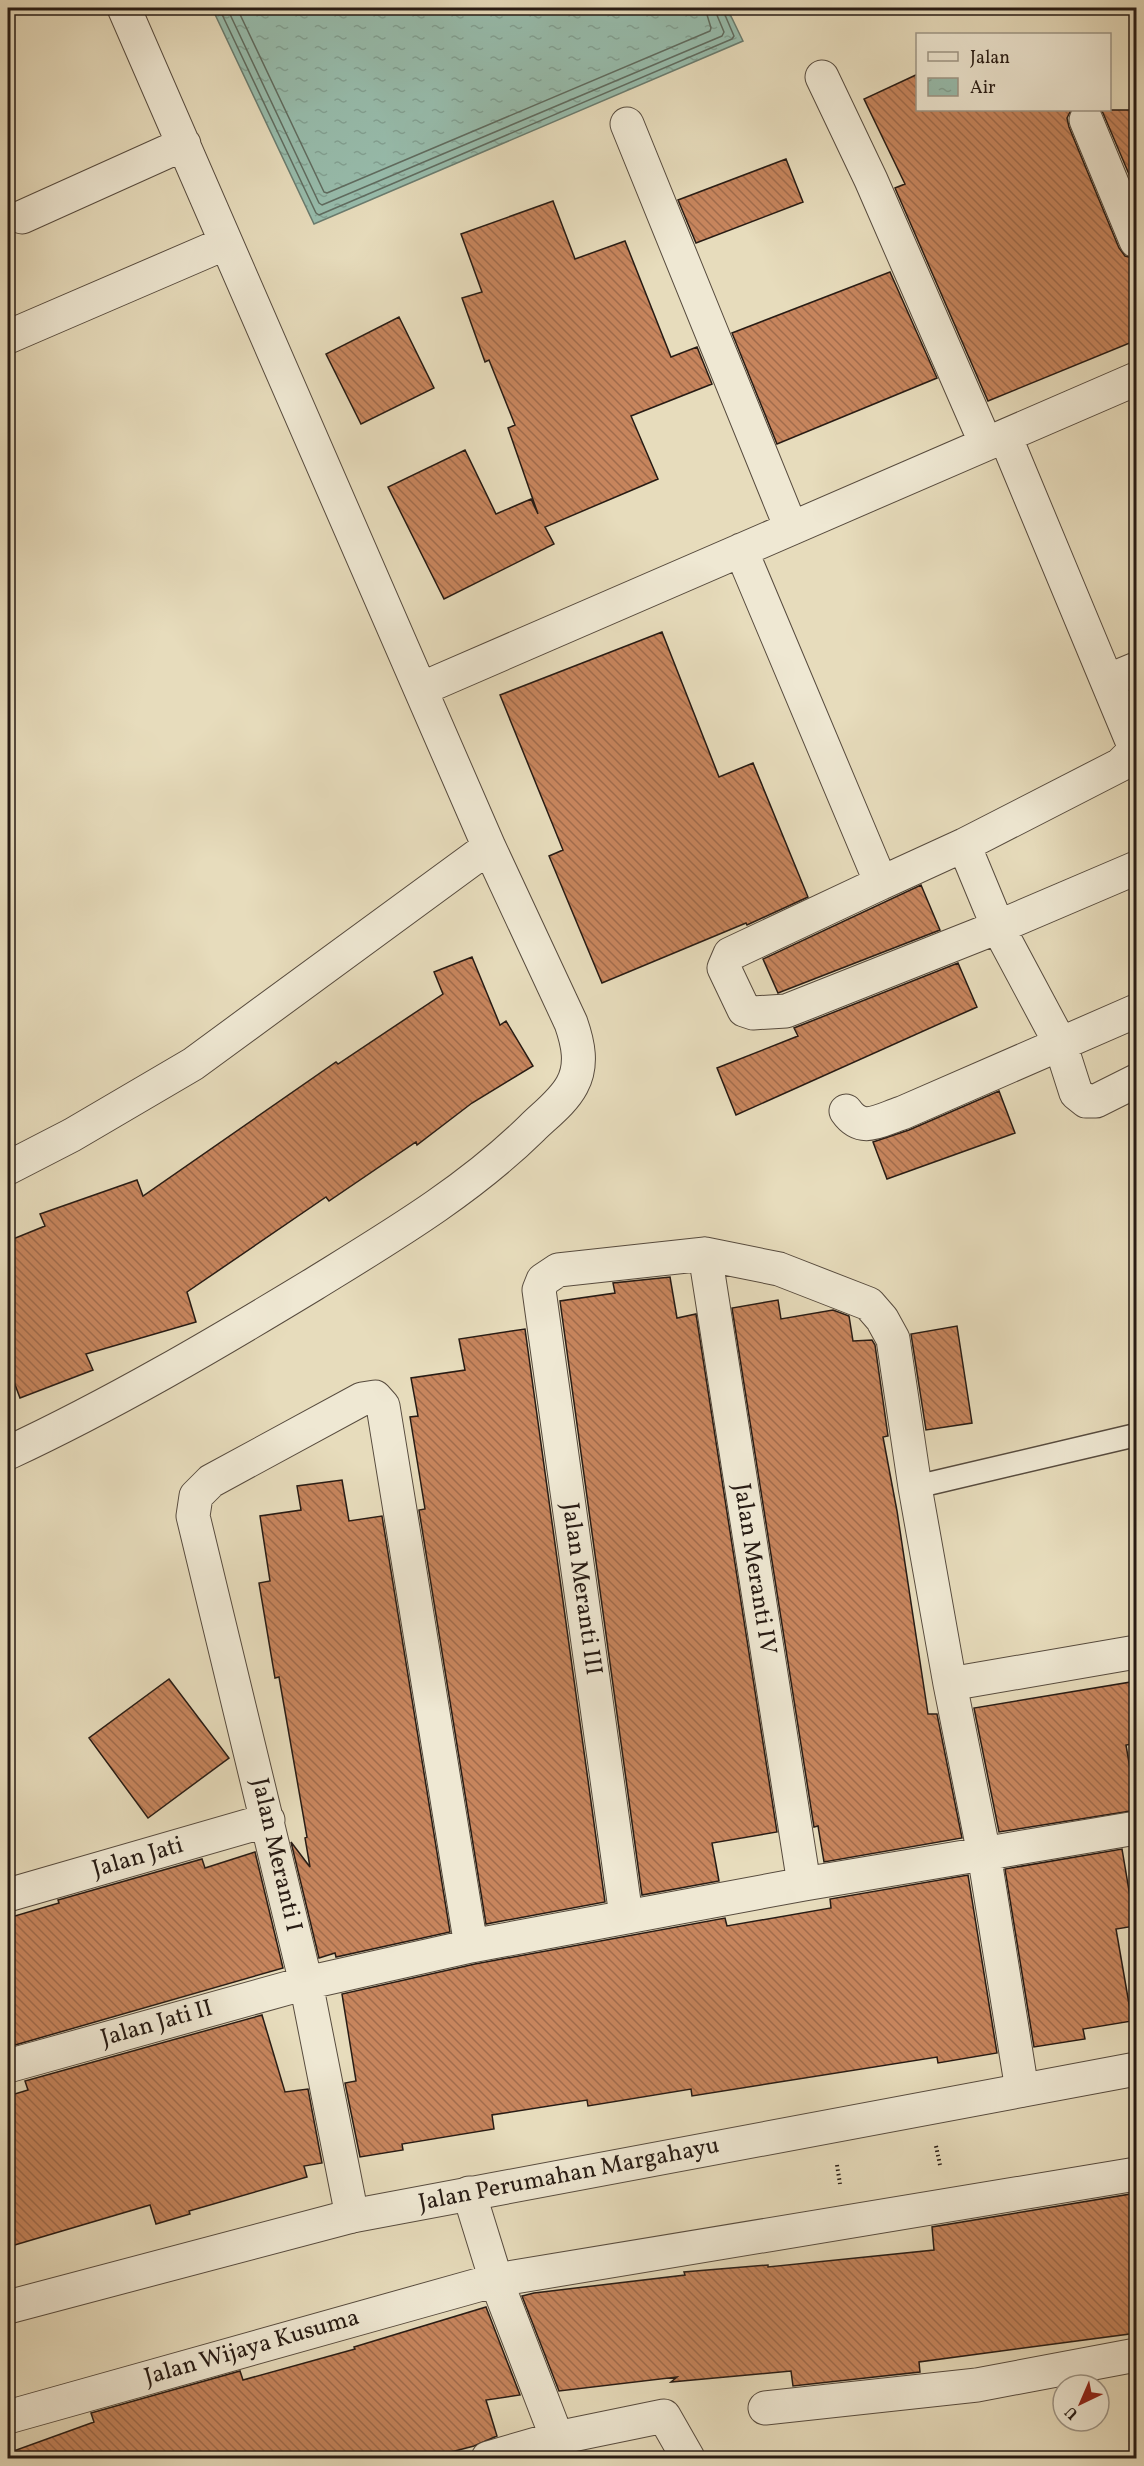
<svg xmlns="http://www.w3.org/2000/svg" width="1144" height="2466" viewBox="0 0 1144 2466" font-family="Vollkorn,serif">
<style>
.water{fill:url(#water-ripples);stroke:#6a7c6f;stroke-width:1.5}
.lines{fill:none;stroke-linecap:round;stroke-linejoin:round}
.shore{stroke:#5f6c60;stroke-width:1.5}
.building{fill:url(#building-back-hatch);stroke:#271b14;stroke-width:1.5}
.service-casing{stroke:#574b3e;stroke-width:25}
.minor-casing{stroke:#574b3e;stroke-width:35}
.tertiary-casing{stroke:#574b3e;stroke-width:35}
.path{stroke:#271b14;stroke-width:4;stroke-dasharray:1.5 3;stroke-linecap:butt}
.service{stroke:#efe8d3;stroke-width:22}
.minor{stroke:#efe8d3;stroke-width:33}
.tertiary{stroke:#efe8d3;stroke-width:33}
.labels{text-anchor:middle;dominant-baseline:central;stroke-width:4.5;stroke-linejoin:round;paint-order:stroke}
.street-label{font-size:24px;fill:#271b14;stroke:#efe8d3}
</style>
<defs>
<pattern id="water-ripples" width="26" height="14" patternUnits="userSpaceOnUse" patternTransform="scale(1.5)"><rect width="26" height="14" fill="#97bcac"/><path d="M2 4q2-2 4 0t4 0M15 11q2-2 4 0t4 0" fill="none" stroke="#82a193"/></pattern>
<pattern id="building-back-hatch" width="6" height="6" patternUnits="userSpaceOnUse" patternTransform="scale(1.5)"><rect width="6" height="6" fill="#c7855d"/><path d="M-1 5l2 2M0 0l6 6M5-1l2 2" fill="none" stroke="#a26c4c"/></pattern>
</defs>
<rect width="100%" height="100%" fill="#e7dcbc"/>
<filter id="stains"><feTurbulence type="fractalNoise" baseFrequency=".00333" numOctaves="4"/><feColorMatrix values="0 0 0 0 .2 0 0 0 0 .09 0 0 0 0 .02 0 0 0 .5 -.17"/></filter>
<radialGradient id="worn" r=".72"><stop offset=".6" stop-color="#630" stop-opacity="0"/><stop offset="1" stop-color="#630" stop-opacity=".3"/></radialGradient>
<!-- water -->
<path class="water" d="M212 8H727L743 41 314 224Z"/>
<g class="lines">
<!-- shore -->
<path class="shore" d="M219 8 316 213 319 215 732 39 734 36 722 8
M227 8 319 203 322 205 722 36 724 32 714 8
M237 8 324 192 327 193 710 31 711 28 705 8"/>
</g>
<!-- building -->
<path class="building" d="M918 74V110H1071L1067 118 1069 127 1119 248 1125 256 1137 259V340L988 401 895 188 905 184 864 99Z
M1101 110H1137V193L1103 113Z
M786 159 803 202 696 243 678 200Z
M553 201 575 259 625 241 671 357 697 347 712 384 631 416 658 479 545 527 554 544 444 599 388 487 465 450 496 514 531 499 538 514 508 428 515 425 489 360 485 362 462 298 482 292 461 234Z
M890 272 937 378 777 444 732 333Z
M399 317 434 388 361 424 326 354Z
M662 632 719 777 753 763 808 897 747 925 746 923 602 983 549 856 563 850 500 695Z
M921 885 940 930 778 993 763 959Z
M472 957 500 1025 506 1021 533 1066 472 1103 417 1145 416 1142 329 1201 326 1197 187 1292 196 1322 86 1354 93 1370 20 1398 8 1366V1241L45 1226 40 1214 137 1180 143 1196 336 1062 338 1064 443 994 434 972Z
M958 963 977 1007 736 1115 717 1068 798 1036 794 1028Z
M999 1091 1015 1133 887 1179 873 1142 909 1130Z
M670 1277 677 1318 696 1314 777 1832 712 1843 719 1881 642 1895 560 1301 615 1293 613 1283Z
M778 1300 781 1319 833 1310 849 1316 853 1341 872 1340 875 1345 888 1436 883 1437 897 1511 928 1714H937L962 1838 824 1862 818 1826 814 1827 732 1308Z
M957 1326 972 1423 926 1430 911 1334Z
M525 1329 605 1902 486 1924 419 1510 425 1509 410 1417 418 1416 411 1378 465 1370 459 1339Z
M342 1480 349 1521 382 1516 450 1932 336 1957 335 1953 319 1958 291 1842 310 1867 305 1838 307 1837 279 1677 275 1678 259 1583 270 1581 260 1516 301 1510 297 1486Z
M169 1679 229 1758 148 1818 89 1738Z
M1137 1681V1743L1126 1745 1137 1810 999 1832 974 1708Z
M1122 1849 1135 1926 1116 1929 1132 2021 1083 2029 1085 2039 1034 2047 1005 1869Z
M255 1852 283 1968 15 2045 8 2019V1918L59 1903 58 1900 202 1859 205 1868Z
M968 1875 997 2053 938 2063 937 2057 692 2096 691 2089 588 2106 587 2100 492 2115 494 2129 402 2144 403 2150 360 2157 345 2083 356 2081 342 1994 475 1964 725 1918 727 1926 831 1908 830 1899Z
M262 2015 285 2092 308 2089 322 2163 304 2166 307 2177 189 2211 190 2214 156 2224 150 2205 8 2247V2096L28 2090 25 2081Z
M1137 2193V2333L919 2362 920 2372 793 2386 791 2371 671 2382 677 2377 559 2391 522 2296 534 2293 685 2275 684 2272 768 2265V2267L934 2250 932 2227Z
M486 2307 520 2395 486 2400 497 2436 474 2446 428 2458H8V2453L94 2422 91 2413 240 2371 243 2380 355 2349 354 2347Z"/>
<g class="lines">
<!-- service casing -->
<g class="service-casing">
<path id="service" d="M915 1487 1136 1435"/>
</g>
<!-- minor casing -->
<g class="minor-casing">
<path id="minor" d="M822 77 871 180 986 444
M1086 120 1136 241
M627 124 791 528
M22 217 184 144
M8 337 226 243
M741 550 881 883 964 845 1120 765 1133 752 1134 746 1005 436
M1107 681 1136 669
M421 689 1136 379
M964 845 998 927 1060 1043 1076 1093 1086 1101H1096L1136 1081
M881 883 730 954 724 968 744 1010 753 1013 786 1011 998 927 1136 868
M846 1111C862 1134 880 1120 902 1113L1136 1011
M8 1168 72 1135 193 1064 489 847
M705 1254 804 1884
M8 1453C113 1404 215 1344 314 1284 390 1237 468 1191 532 1128 545 1115 563 1102 572 1085 583 1065 578 1043 571 1023L489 847 124 8
M950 1684 1136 1652
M8 1895 268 1820
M626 1916 539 1290 543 1280 558 1270 705 1254 779 1269 869 1304 882 1319 893 1339 915 1487 950 1684 984 1854 1022 2090
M8 2066 306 1983 471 1946 804 1884 1136 1828
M469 2193 496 2280 557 2438 551 2458
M352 2216 306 1983 193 1516 196 1496 211 1481 362 1399 375 1397 383 1406 471 1946
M765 2408 977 2385 1136 2355
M8 2417 496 2280 1136 2174
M488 2458 557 2438 664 2416 688 2458"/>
</g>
<!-- tertiary casing -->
<g class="tertiary-casing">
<path id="tertiary" d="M8 2307 352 2216 1136 2069"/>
</g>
<!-- path -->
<path class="path" d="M936 2146 940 2165
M837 2165 840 2184"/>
<!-- service -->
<use href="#service" class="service"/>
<!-- minor -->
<use href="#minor" class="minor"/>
<!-- tertiary -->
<use href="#tertiary" class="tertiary"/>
</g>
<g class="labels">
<!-- street labels -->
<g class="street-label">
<text transform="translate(754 1569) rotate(81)">Jalan Meranti IV</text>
<text transform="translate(581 1589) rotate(82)">Jalan Meranti III</text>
<text transform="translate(276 1855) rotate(77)">Jalan Meranti I</text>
<text transform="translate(138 1858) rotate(-16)">Jalan Jati</text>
<text transform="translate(157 2024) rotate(-16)">Jalan Jati II</text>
<text transform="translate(569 2175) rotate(-11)">Jalan Perumahan Margahayu</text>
<text transform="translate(252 2348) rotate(-16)">Jalan Wijaya Kusuma</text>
</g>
</g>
<!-- margin -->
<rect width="1144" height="2466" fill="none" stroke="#e7dcbc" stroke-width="30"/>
<rect x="9" y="9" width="1126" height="2448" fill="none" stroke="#271b14" stroke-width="3"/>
<rect x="15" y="15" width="1114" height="2436" fill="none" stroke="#271b14" stroke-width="1.5"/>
<!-- legend -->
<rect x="916" y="33" width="195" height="78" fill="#efe8d3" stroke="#9f9687" stroke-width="1.5"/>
<rect x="928" y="52" width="30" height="9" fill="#efe8d3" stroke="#9f9687" stroke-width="1.5"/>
<text x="970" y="63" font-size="18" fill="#271b14">Jalan</text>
<rect x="928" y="78" width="30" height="18" fill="url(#water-ripples)" stroke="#9f9687" stroke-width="1.5"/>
<text x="970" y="93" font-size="18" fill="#271b14">Air</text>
<!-- north arrow -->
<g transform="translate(1081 2403) rotate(224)"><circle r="28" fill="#efe8d3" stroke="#9f9687" stroke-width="1.5"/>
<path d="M0-4.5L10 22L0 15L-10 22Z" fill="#8f2418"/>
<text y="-9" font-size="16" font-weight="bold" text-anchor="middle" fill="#271b14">U</text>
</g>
<rect width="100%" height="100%" filter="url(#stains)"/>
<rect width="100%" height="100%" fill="url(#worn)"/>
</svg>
